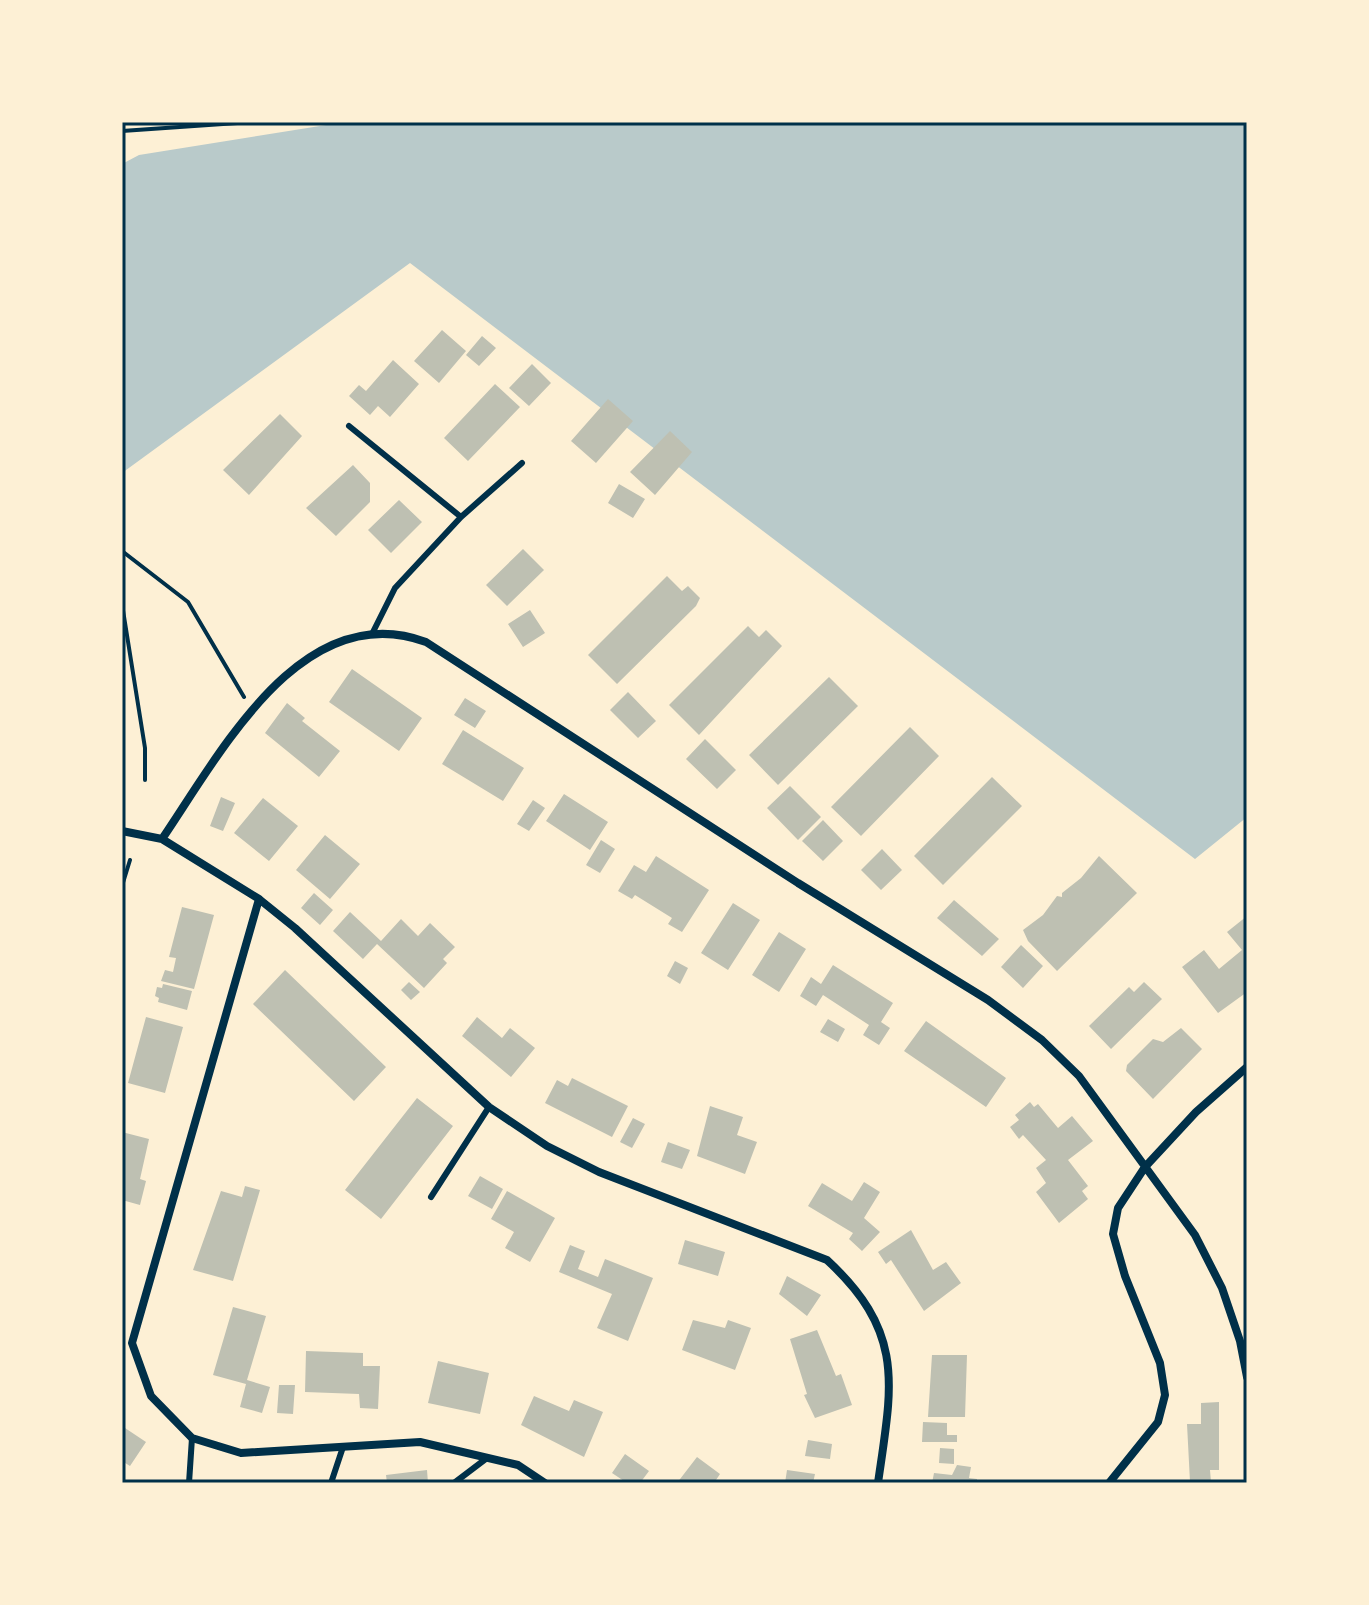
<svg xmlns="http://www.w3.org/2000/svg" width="1369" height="1605" viewBox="0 0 1369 1605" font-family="Raleway,sans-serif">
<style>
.green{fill:#b9caca}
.building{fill:#bec0b2}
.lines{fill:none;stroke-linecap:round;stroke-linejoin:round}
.path{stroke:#003049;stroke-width:4}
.service{stroke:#003049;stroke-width:6}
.minor{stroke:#003049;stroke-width:8}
.neatline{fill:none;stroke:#003049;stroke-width:3}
</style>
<rect width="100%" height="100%" fill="#fdf0d5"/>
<!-- green -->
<path class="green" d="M345 122H1247V817L1195 859 410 263 122 473V164L139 155Z"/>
<!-- building -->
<path class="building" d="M442 330 466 351 439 383 414 361Z
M482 336 496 348 479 366 466 355Z
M393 360 419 384 390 417 378 406 370 415 349 396 359 385 366 391Z
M532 364 551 383 529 406 509 388Z
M495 384 520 407 468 461 444 438Z
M608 399 633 421 596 463 571 441Z
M280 414 302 436 249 495 223 470Z
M670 431 692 452 655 495 630 472Z
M353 465 370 483V502L336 536 306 508Z
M619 484 645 499 633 518 608 503Z
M399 500 422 522 391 553 368 530Z
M523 549 544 570 507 606 486 585Z
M667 576 682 591 688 586 700 598 696 606 617 684 588 655Z
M530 610 545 633 523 647 508 624Z
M748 626 759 637 766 630 782 646 699 735 669 705Z
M352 669 422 718 399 751 329 702Z
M829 677 858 706 778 785 749 755Z
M628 692 656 721 638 738 610 710Z
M465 698 486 711 475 728 454 715Z
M287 703 305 718 302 721 340 751 319 777 265 733Z
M910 727 939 756 861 836 831 807Z
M463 730 524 768 503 801 442 764Z
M705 739 736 770 717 789 686 759Z
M992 777 1022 806 943 885 914 856Z
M790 786 821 817 798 840 767 808Z
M564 794 608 822 590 850 546 821Z
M221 797 235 803 223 831 210 826Z
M263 798 298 826 269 861 234 833Z
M533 800 545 808 529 831 517 824Z
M823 820 843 841 823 861 802 841Z
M325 835 360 864 330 899 296 870Z
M601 840 615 849 600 873 586 865Z
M882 849 902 870 881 890 861 870Z
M656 856 709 890 682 932 668 924 672 918 635 895 632 899 618 891 634 865 646 872Z
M1099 856 1137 893 1057 971 1028 941 1023 930 1043 915 1057 896 1062 897V893L1081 878Z
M314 893 333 910 320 925 301 908Z
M954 900 999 939 982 956 937 918Z
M733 903 760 920 728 970 701 953Z
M182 907 214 915 194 989 161 981 165 970 173 972 176 958 169 957Z
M350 912 381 941 401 919 418 936 430 923 455 947 443 959 447 963 424 988 377 944 363 959 333 931Z
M1247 916V992L1218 1013 1182 967 1204 950 1219 969 1242 950 1227 932Z
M779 932 806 949 779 992 752 975Z
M1021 945 1043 966 1023 988 1001 967Z
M675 961 688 968 680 984 667 976Z
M833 965 893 1003 881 1022 890 1028 879 1045 863 1035 869 1025 823 995 816 1006 800 996 811 977 821 984Z
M285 970 386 1067 354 1101 253 1004Z
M409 982 420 992 411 1000 401 990Z
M1144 982 1162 999 1111 1049 1089 1026 1129 987 1134 992Z
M163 984 192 991 187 1010 158 1002 159 998 155 996 157 987 162 988Z
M146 1017 183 1027 165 1093 128 1083Z
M477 1017 502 1038 510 1028 535 1048 511 1077 462 1036Z
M828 1019 845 1029 838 1042 820 1032Z
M926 1021 1006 1078 986 1107 904 1051Z
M1181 1028 1202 1049 1153 1099 1126 1071 1127 1065 1153 1039 1163 1042Z
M572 1078 628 1106 612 1137 545 1103 557 1080 568 1086Z
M417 1098 453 1126 381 1219 345 1190Z
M1030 1102 1034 1107 1038 1104 1058 1128 1072 1116 1093 1141 1068 1160 1088 1186 1082 1191 1088 1199 1059 1223 1036 1192 1046 1183 1036 1168 1046 1160 1023 1135 1019 1139 1010 1127 1019 1120 1015 1115Z
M710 1106 743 1117 737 1135 757 1142 745 1174 697 1156Z
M633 1118 645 1124 632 1148 620 1142Z
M122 1132 149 1139 140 1179 146 1181 140 1205 122 1200Z
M668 1142 690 1150 682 1169 661 1162Z
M480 1176 503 1189 492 1209 468 1196Z
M864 1182 880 1192 864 1218 880 1232 862 1251 849 1239 853 1233 808 1206 822 1183 852 1201Z
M245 1186 260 1190 233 1281 193 1270 221 1191 242 1197Z
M507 1191 555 1218 530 1262 505 1248 514 1232 491 1219Z
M911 1230 933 1270 946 1262 961 1283 924 1311 891 1260 886 1264 878 1252Z
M685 1240 725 1252 718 1276 678 1264Z
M570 1245 585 1251 578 1269 598 1277 605 1259 653 1278 628 1341 597 1328 612 1294 559 1272Z
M787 1276 821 1295 807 1316 779 1294Z
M233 1307 266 1316 247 1380 270 1387 262 1413 240 1407 246 1384 213 1375Z
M693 1320 725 1328 728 1320 751 1328 735 1370 682 1350Z
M817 1330 836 1376 841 1374 852 1405 815 1418 804 1395 807 1394 790 1339Z
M306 1351 363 1353V1366H380L378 1409 360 1408 359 1394 305 1392Z
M932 1355H967L965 1417H928Z
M438 1361 489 1373 480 1414 428 1403Z
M279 1385H295L293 1414 277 1413Z
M534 1396 569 1411 574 1400 603 1412 584 1457 521 1425Z
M1219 1402V1470H1210L1211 1482H1190L1187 1424H1201V1403Z
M923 1422 947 1423V1435H957V1442H922Z
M122 1426 146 1442 130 1466 122 1461Z
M808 1440 832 1444 830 1459 805 1456Z
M940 1448 954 1449V1464L939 1463Z
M625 1454 649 1471 640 1483H627L612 1473Z
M697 1457 720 1474 714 1483H677Z
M957 1465 971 1467 969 1478 977 1479V1483H932L934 1473 952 1475Z
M427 1470 428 1483H387L386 1475Z
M787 1470 815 1474 813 1483H785Z"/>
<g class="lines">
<!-- path -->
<path class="path" d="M122 131 252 122
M122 551 188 602 244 697
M122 604 145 748V780
M122 886 130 860"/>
<!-- service -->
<path class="service" d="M349 426 461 517
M372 634 395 588 461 517 522 463
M431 1197 489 1107
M189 1483 192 1438
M331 1483 343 1447
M454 1483 487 1458"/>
<!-- minor -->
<path class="minor" d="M122 831 162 839 259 899 295 928 489 1107 547 1146 599 1172 827 1260C906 1333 892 1385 878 1483
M162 839C220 754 302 596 426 642L798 883 988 1000 1042 1040 1079 1076 1195 1235 1222 1288 1240 1341 1247 1377
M259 899 132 1343 151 1396 192 1438 241 1453 420 1442 518 1465 545 1483
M1109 1483 1158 1422 1165 1395 1160 1363 1125 1276 1113 1234 1118 1208 1145 1167 1196 1112 1247 1067"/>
</g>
<!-- border -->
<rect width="1369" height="1605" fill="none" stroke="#fdf0d5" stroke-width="248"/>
<rect x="124" y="124" width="1121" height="1357" class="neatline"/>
</svg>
